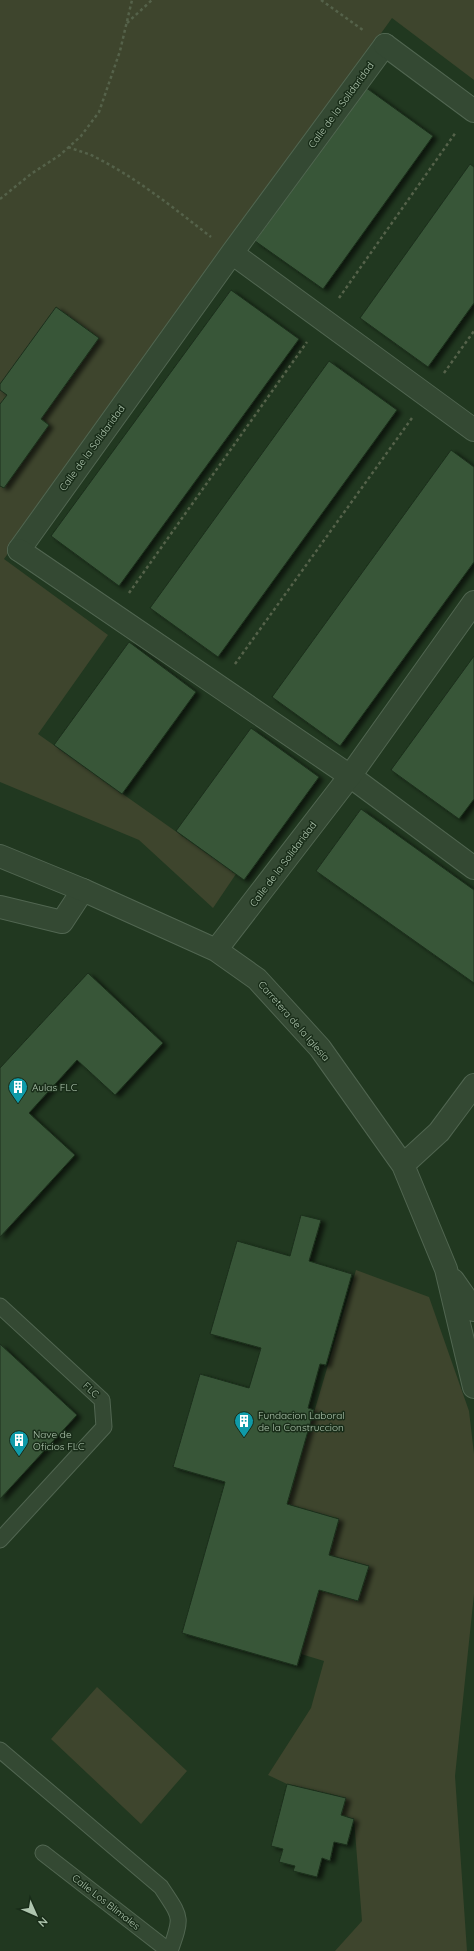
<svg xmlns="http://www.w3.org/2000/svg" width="474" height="1951" viewBox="0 0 474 1951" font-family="Quicksand,sans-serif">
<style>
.green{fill:#3e452d}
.building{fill:#395639;stroke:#1b2f1b;filter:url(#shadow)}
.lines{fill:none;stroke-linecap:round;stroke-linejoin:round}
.service-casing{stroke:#516651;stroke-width:17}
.pedestrian-casing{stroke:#516651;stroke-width:24}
.minor-casing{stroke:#516651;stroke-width:24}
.path{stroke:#55624a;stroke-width:2.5;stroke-dasharray:3 3;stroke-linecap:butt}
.service{stroke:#344933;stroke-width:15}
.pedestrian{stroke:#344933;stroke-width:22}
.minor{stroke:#344933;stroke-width:22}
.labels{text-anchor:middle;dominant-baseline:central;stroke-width:3;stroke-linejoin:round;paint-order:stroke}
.street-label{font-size:10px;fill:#aec5ae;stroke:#192d19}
.poi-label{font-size:10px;fill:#aec5ae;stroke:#192d19;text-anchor:start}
</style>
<defs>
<filter id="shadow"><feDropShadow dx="4.5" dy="2.5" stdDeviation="2" flood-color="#0009"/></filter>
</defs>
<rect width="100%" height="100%" fill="#213820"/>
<!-- green -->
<path class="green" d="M0 0H474V80L392 18 4 559 108 635 38 734 236 874 213 908 139 840 0 782Z
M356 1270 429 1297 469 1411 474 1454V1594L455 1776 467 1951H335L362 1921 354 1819 341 1815 346 1798 287 1784 268 1775 311 1708 324 1661 301 1654 319 1590 358 1601 369 1566 329 1555 339 1519 287 1504Z
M97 1687 187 1771 141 1824 51 1739Z"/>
<!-- building -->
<path class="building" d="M365 87 433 136 323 289 255 241Z
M470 164 474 167V303L428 367 360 318Z
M231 290 299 339 119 586 51 536Z
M56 307 99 338 41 419 49 425 4 488 0 486V404L7 395 0 390V384Z
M329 361 397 410 218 657 150 608Z
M451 450 474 467V562L340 746 272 697Z
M129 642 196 692 122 794 54 745Z
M474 656V799L459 819 391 770Z
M251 728 319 777 244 880 176 831Z
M361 809 474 890V983L316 871Z
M88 973 163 1043 115 1095 77 1060 29 1113 75 1155 0 1237V1068Z
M301 1215 321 1220 309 1261 352 1274 326 1365 320 1364 308 1408 314 1410 287 1504 339 1519 329 1555 369 1566 358 1601 319 1590 297 1666 182 1633 225 1482 173 1467 200 1374 249 1388 261 1348 210 1334 237 1241 290 1256Z
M0 1344 77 1415 0 1499Z
M287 1784 346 1798 341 1815 354 1819 347 1845 334 1842 330 1861 322 1858 317 1877 293 1871 295 1866 279 1862 283 1849 271 1846Z"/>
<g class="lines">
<!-- service casing -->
<g class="service-casing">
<path id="service" d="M0 1306 102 1400 104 1427 0 1540
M0 1750 161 1887C181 1918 183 1915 170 1951
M43 1853 169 1951"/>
</g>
<!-- pedestrian casing -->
<g class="pedestrian-casing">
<path id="pedestrian" d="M232 253 474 430
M19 550 232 253 385 45
M350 776 474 868
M0 907 62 922 83 890"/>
</g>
<!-- minor casing -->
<g class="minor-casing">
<path id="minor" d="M385 45 474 111
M19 550 350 776
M0 856 83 890 216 950 257 979 320 1048 403 1165 446 1269 474 1387
M216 950 350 776 474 602
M403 1165 439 1132 474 1085
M453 1280 474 1310"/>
</g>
<!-- path -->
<path class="path" d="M321 0 363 30
M127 23 152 0
M68 147C78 151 88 153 97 158 138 179 175 209 211 237
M0 199 31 174 60 155 81 136 99 112 120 51 132 0
M339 298 456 132
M444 373 474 331
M129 593 307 342
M235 664 412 418"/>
<!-- service -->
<use href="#service" class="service"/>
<!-- pedestrian -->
<use href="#pedestrian" class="pedestrian"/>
<!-- minor -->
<use href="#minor" class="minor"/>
</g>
<!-- icons -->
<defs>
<g id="building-pin" transform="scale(1)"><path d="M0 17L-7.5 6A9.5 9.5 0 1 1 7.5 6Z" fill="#0f9aa8" stroke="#192d19"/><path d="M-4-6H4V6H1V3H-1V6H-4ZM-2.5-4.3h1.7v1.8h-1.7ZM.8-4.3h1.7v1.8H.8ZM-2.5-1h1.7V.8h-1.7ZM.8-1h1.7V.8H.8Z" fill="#fff"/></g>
</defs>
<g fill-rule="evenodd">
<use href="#building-pin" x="18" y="1087"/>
<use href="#building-pin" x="244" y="1421"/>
<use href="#building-pin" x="19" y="1440"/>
</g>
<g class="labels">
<!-- street labels -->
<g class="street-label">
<text transform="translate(341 105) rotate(-54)">Calle de la Solidaridad</text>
<text transform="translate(92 448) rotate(-54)">Calle de la Solidaridad</text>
<text transform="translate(283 864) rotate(-53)">Calle de la Solidaridad</text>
<text transform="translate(294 1021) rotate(49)">Carretera de la Iglesia</text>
<text transform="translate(91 1390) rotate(43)">FLC</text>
<text transform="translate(106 1902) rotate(38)">Calle Los Blimales</text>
</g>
<!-- poi labels -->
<g class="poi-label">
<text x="32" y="1087">Aulas FLC</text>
<text x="258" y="1415">Fundacion Laboral<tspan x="258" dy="12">de la Construccion</tspan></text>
<text x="33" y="1434">Nave de<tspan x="33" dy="12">Oficios FLC</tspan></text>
</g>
</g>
<!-- north arrow -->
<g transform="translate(36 1915) rotate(135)" stroke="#192d19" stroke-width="3" paint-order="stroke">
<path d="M0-3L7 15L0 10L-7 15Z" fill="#aec5ae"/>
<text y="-6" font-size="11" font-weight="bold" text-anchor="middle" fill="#aec5ae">N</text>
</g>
</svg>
